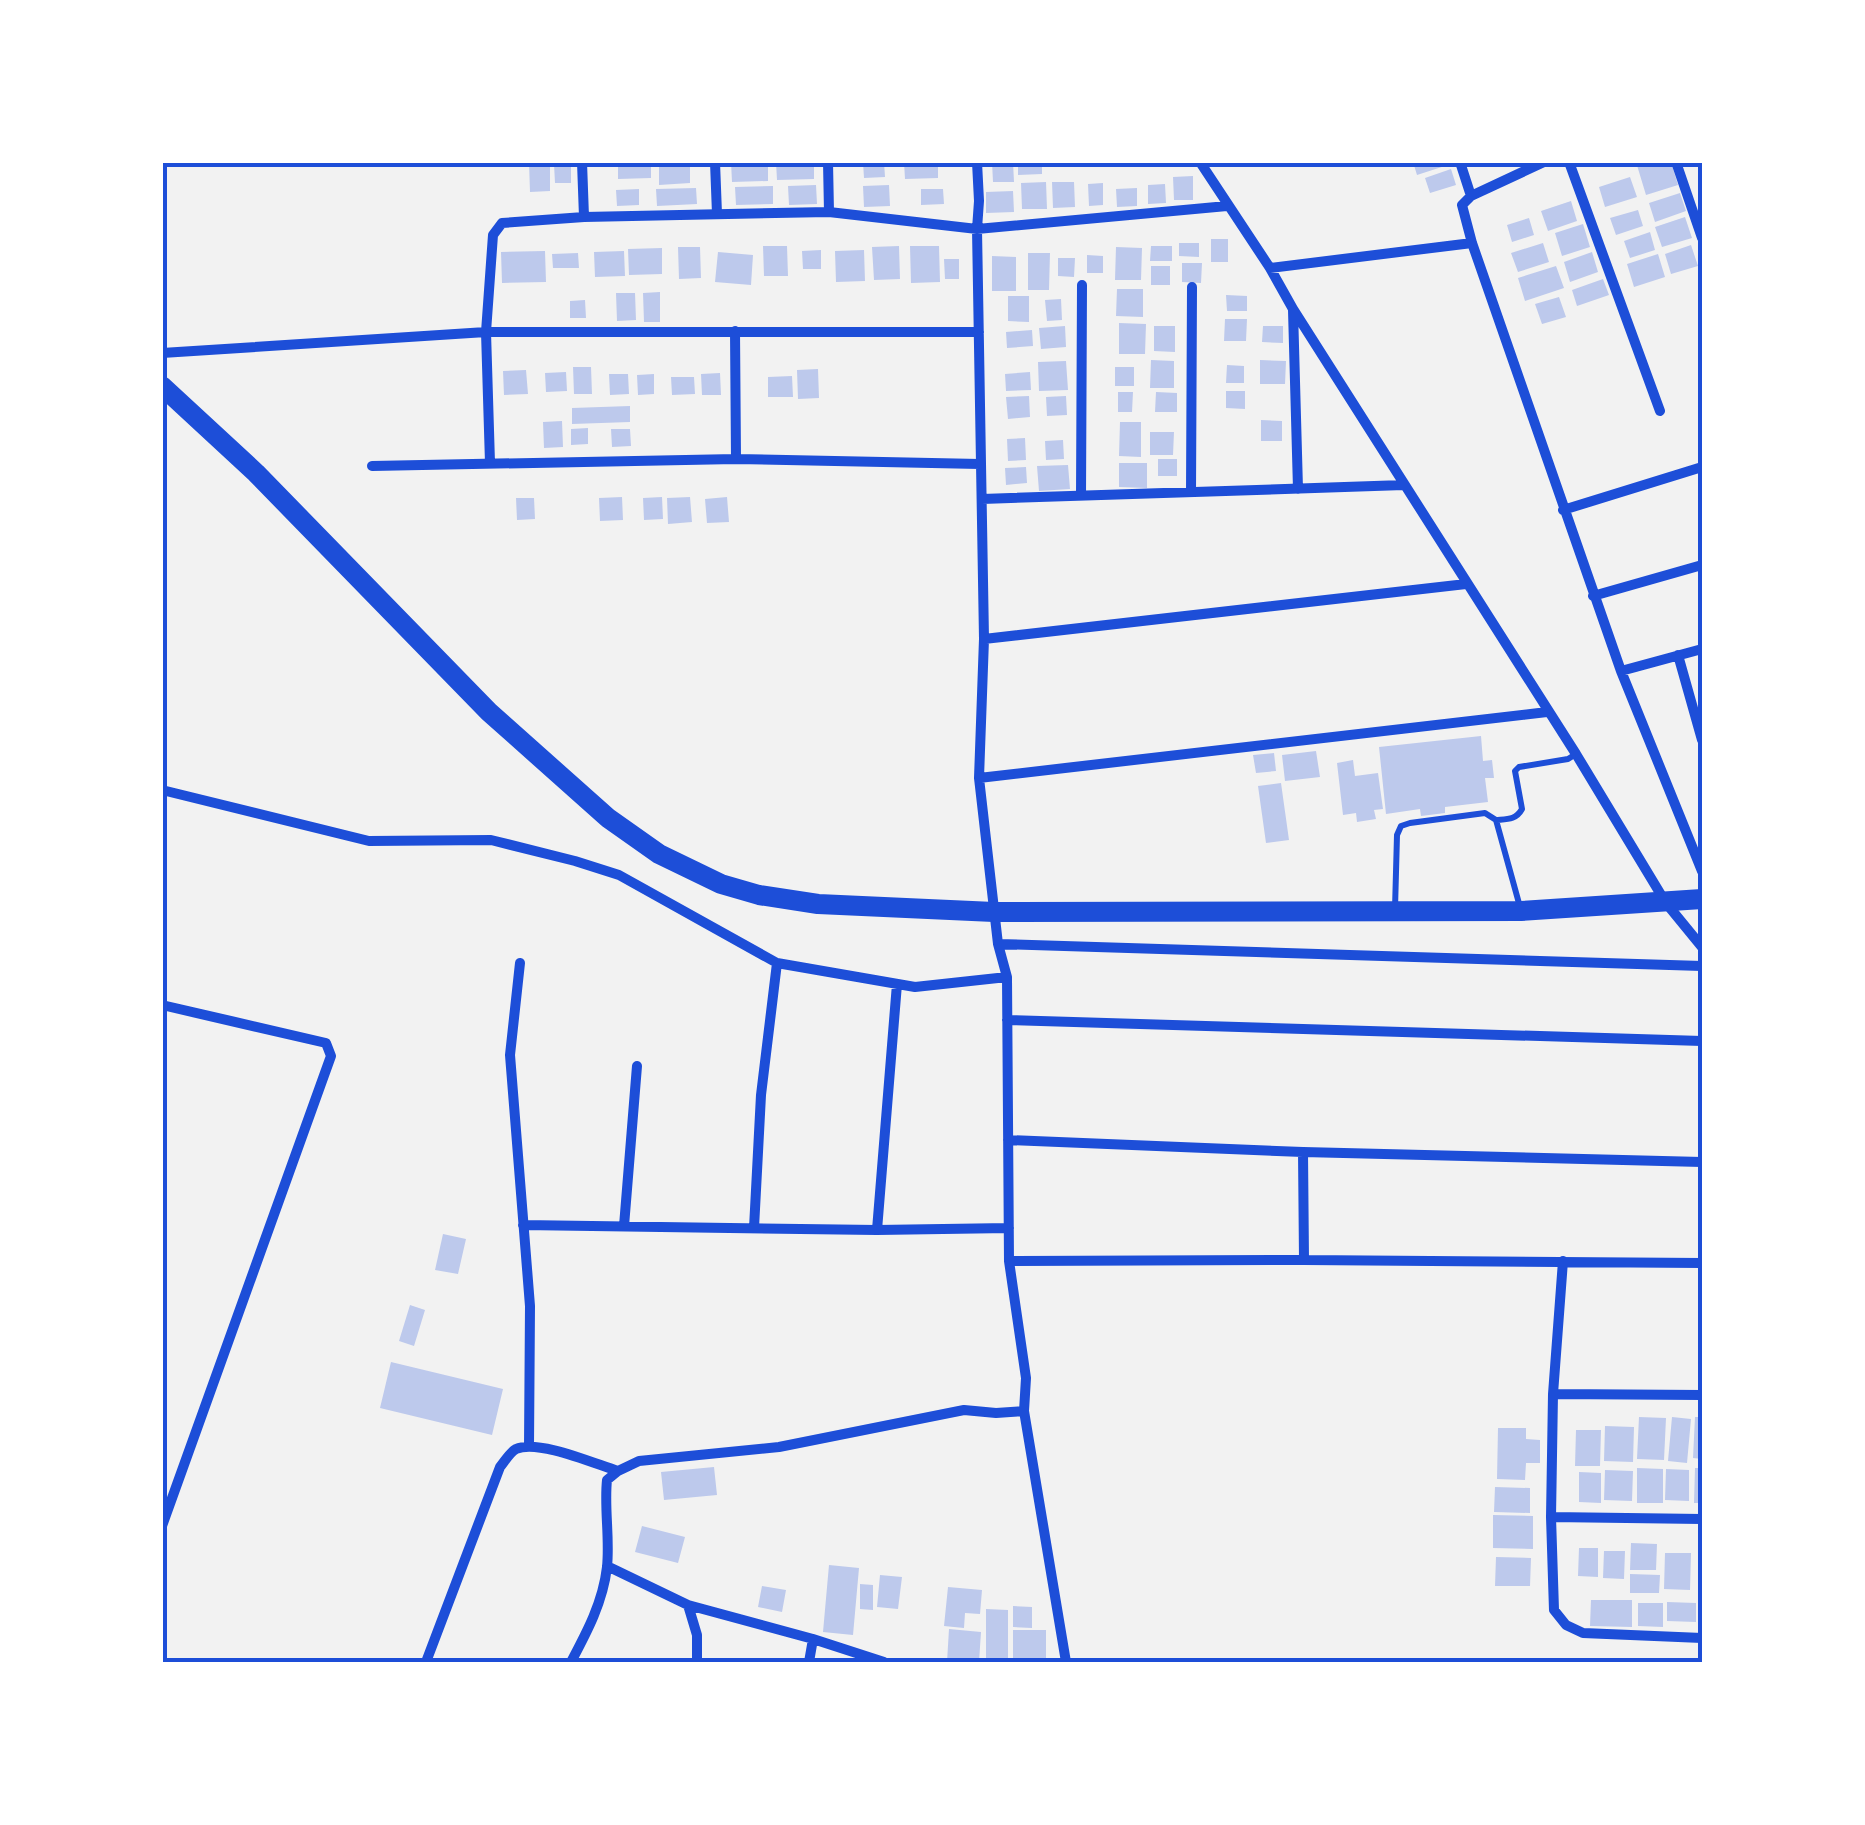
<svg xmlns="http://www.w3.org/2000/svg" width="1865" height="1825" viewBox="0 0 1865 1825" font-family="Quicksand,sans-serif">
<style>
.building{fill:#bdc9ec}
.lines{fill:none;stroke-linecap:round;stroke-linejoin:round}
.service{stroke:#1d4ed8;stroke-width:6}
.minor{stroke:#1d4ed8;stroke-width:10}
.primary{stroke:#1d4ed8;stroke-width:20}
.neatline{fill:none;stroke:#1d4ed8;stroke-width:4}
</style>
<rect width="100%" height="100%" fill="#f2f2f2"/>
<!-- building -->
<path class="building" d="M529 162H550V191L530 192Z
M618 162H651V178L618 179Z
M659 162H690V183L659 185Z
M731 162H768V181L732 182Z
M776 162H814V179L777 180Z
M863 162H884L885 177 864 178Z
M904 162H938V178L905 179Z
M992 162H1013L1014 182H993Z
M1018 162H1042V174L1018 175Z
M1413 162H1454V163L1417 175Z
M1636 162H1671L1678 185 1646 195Z
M554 164H571V183H555Z
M1451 169 1456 185 1430 193 1425 178Z
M1193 176V200H1174L1173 177Z
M1630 177 1637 197 1605 207 1599 187Z
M1046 182 1047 209H1022L1021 183Z
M1052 182H1074L1075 207 1053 208Z
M1103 183V205L1089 206 1088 184Z
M1165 184 1166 203 1148 204V185Z
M816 185 817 204 789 205 788 186Z
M889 185 890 206 864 207 863 186Z
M773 186V204L736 205 735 187Z
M696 188 697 204 657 206 656 189Z
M1137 188V206L1117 207 1116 189Z
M639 189V205L617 206 616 190Z
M921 189H943L944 204 921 205Z
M1013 191 1014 212 986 213V192Z
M1680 193 1686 211 1655 222 1649 203Z
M1571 201 1577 221 1548 231 1541 211Z
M1638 210 1643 226 1616 235 1610 218Z
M1685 217 1692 238 1662 247 1655 227Z
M1529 218 1534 235 1512 242 1507 225Z
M1583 224 1590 247 1562 256 1555 233Z
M1650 232 1655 250 1630 258 1624 241Z
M1211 239H1228V262H1211Z
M1179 243H1199V257L1179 256Z
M1543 243 1549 262 1518 272 1511 253Z
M1691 245 1698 266 1671 274 1665 254Z
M763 246H787L788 276H764Z
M899 246 900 279 874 280 872 247Z
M910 246H939L940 282 911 283Z
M1151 246H1172V261H1150Z
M678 247H700L701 278 679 279Z
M1116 247 1142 248 1141 280H1115Z
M662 248V274L629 275 628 249Z
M821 250V269H803L802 251Z
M864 250 865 281 836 282 835 251Z
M545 251 546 282 502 283 501 252Z
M624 251 625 276 595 277 594 252Z
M718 252 753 255 751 285 715 282Z
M1592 252 1598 272 1570 282 1564 262Z
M578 253 579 268H553L552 254Z
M1028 253H1050L1049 290H1028Z
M1658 254 1665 277 1634 287 1627 264Z
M1087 255 1103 256V273H1087Z
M992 256 1016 257V291H992Z
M1058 258H1075L1074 277 1058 276Z
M944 259H959V279H945Z
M1182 263H1202L1201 283 1182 282Z
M1151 266H1170V285H1151Z
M1556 266 1564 288 1525 301 1518 278Z
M1603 279 1609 295 1577 306 1572 290Z
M1117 289H1143V317L1116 316Z
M660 292V322H644L643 293Z
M616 293H635L636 320 617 321Z
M1226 295 1247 296V311H1227Z
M1008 296H1029V322L1008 321Z
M1559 297 1566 317 1542 324 1535 304Z
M1061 299 1062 320 1047 321 1045 300Z
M585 300 586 318H570V301Z
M1225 319H1247L1246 341H1224Z
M1119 323 1146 324 1145 354H1119Z
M1065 326 1066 347 1041 349 1039 328Z
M1154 326H1175V352L1154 351Z
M1263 326H1283V343L1262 342Z
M1032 330 1033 346 1007 348 1006 332Z
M1151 360 1174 361V388H1150Z
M1260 360 1286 361 1285 384H1260Z
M1066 361 1068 390 1039 391 1038 362Z
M1227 365 1244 366V383H1226Z
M573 367H591L592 394H574Z
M1115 367H1134V386H1115Z
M818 369 819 398 798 399 797 370Z
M526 370 528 394 504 395 503 371Z
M566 372 567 391 546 392 545 373Z
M1030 372 1031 390 1006 391 1005 374Z
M720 373 721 395H702L701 374Z
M609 374H628L629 394 610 395Z
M654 374V394L638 395 637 375Z
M792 376 793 397H768V377Z
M671 377H694L695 394 672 395Z
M1226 391H1245V409L1226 408Z
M1118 392H1133L1132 412H1118Z
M1156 392 1177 393V412H1155Z
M1029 396 1030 417 1008 419 1006 397Z
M1066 396 1067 415 1047 416 1046 397Z
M630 406V422L572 424V408Z
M1261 420 1282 421V441H1261Z
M562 421 563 447 544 448 543 422Z
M1120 422H1141V457L1119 456Z
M588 428V444L571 445V429Z
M611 429H630L631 446 612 447Z
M1150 432H1174L1173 455H1150Z
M1025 438 1026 460 1008 461 1007 439Z
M1063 440 1064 459 1046 460 1045 441Z
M1158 459H1177V476H1158Z
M1119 463H1147V488L1119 487Z
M1068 465 1070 489 1039 491 1037 466Z
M1026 467 1027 483 1006 485 1005 468Z
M622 497 623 520 600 521 599 498Z
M662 497 663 519 644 520 643 498Z
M690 497 692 522 668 524 667 498Z
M727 497 729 522 707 523 705 499Z
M516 498H534L535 519 517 520Z
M1481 736 1483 761 1492 760 1494 778H1485L1488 802 1445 807V813L1421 816 1420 809 1386 814 1379 747Z
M1316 751 1320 777 1285 781 1282 755Z
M1274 753 1276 771 1256 773 1253 755Z
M1353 760 1355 776 1378 773 1383 809 1374 810 1376 819 1357 822 1356 813 1343 815 1337 763Z
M1281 783 1289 840 1266 843 1258 786Z
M443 1234 466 1239 458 1274 435 1270Z
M410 1305 425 1310 414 1346 399 1341Z
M391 1362 503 1389 492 1435 380 1408Z
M1639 1417 1666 1418 1664 1460 1637 1459Z
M1672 1417 1691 1419 1687 1463 1668 1461Z
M1695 1417H1702V1459L1693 1458Z
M1605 1426 1634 1427 1633 1462 1604 1461Z
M1498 1428H1526V1439L1540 1440V1463H1526L1525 1480 1497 1479Z
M1576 1430H1601L1600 1466H1575Z
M714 1467 717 1495 664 1500 661 1472Z
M1637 1468 1663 1469V1503H1637Z
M1695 1468H1702V1503H1694Z
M1666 1469 1689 1470V1501L1665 1500Z
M1605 1470 1633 1471 1632 1501 1604 1500Z
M1579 1472 1601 1473V1503L1579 1502Z
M1495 1487 1530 1488V1513L1494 1512Z
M1493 1515 1533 1516V1549L1493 1548Z
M642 1526 685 1537 678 1563 635 1552Z
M1631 1543 1657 1544 1656 1570H1630Z
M1579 1548H1598V1577L1578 1576Z
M1604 1551H1625L1624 1579 1603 1578Z
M1665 1553H1691L1690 1590 1664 1589Z
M1496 1557 1531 1558 1530 1586H1495Z
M829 1565 859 1568 853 1635 823 1632Z
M1630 1574 1660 1575 1659 1593H1630Z
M880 1575 902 1577 898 1609 877 1607Z
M860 1584 873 1585V1610L860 1609Z
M762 1586 786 1590 782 1612 758 1607Z
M948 1587 982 1590 980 1614 965 1613 964 1628 944 1626Z
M1591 1600H1632V1627L1590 1626Z
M1667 1602 1696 1603V1622L1667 1621Z
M1638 1603H1663V1627L1638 1626Z
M1013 1606 1032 1607V1628L1013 1627Z
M986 1609 1008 1610V1661H986Z
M949 1629 981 1632 979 1662H947Z
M1013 1630H1046V1659H1013Z"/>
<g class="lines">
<!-- service -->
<path class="service" d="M1496 820C1507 819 1516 820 1522 809L1515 771 1519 767 1568 759 1576 754
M1395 909 1397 835 1401 826 1410 823 1485 813 1496 820 1520 907"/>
<!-- minor -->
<path class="minor" d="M582 162 584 217
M715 162 717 214
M828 162 829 212
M1200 162 1270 268 1293 309 1576 754 1666 903 1702 947
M1460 162 1471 196
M1544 162 1471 196 1462 205 1472 243 1621 671 1702 871
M1569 162 1660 411
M1676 162 1702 238
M1270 268 1472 243
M1293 310 1298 489
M735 331 736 459
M162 353 486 332H979
M490 463 486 332 493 235 502 223 584 217 829 212 977 229 1227 206
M372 466 736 459 980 464
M1191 492 1192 287
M1081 496 1082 285
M982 499 1404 485
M1563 510 1702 467
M1593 596 1702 565
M984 639 1466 584
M1678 655 1702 740
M1621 671 1702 649
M979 778 1547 712
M162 790 369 841 491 840 575 861 619 875 777 963 915 987 1007 977
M998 944 1702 966
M520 963 510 1055 530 1306 529 1446
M162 1005 326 1043 331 1056 162 1526
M1007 1020 1702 1041
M1008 1140 1303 1152 1702 1162
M1303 1152 1304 1260
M523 1225 877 1230 1009 1228
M624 1226 637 1066
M754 1228 761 1095 777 963
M877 1230 897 984
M1009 1261 1304 1260 1702 1263
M1563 1261 1553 1394 1551 1517 1554 1610 1566 1625 1583 1633 1702 1638
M1553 1394 1702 1395
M1024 1411 1066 1662
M1551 1517 1702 1519
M607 1566 688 1605 697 1635V1662
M688 1605 813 1639 884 1662
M426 1662 500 1467C505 1461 510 1452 516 1449 538 1439 595 1464 618 1471
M571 1662C587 1632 603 1602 607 1567 610 1538 604 1508 607 1480L618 1471 639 1461 779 1447 964 1410 996 1413 1024 1411 1026 1378 1009 1261 1007 977 998 944 979 778 984 639 977 229 979 201 977 162
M809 1662 813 1639"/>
<!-- primary -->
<path class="primary" d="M162 386 256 473 489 712 608 818 659 854 721 884 759 895 818 904 994 912 1521 911 1702 899"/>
</g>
<!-- border -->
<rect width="1865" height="1825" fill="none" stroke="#ffffff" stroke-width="330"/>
<rect x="165" y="165" width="1535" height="1495" class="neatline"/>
</svg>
